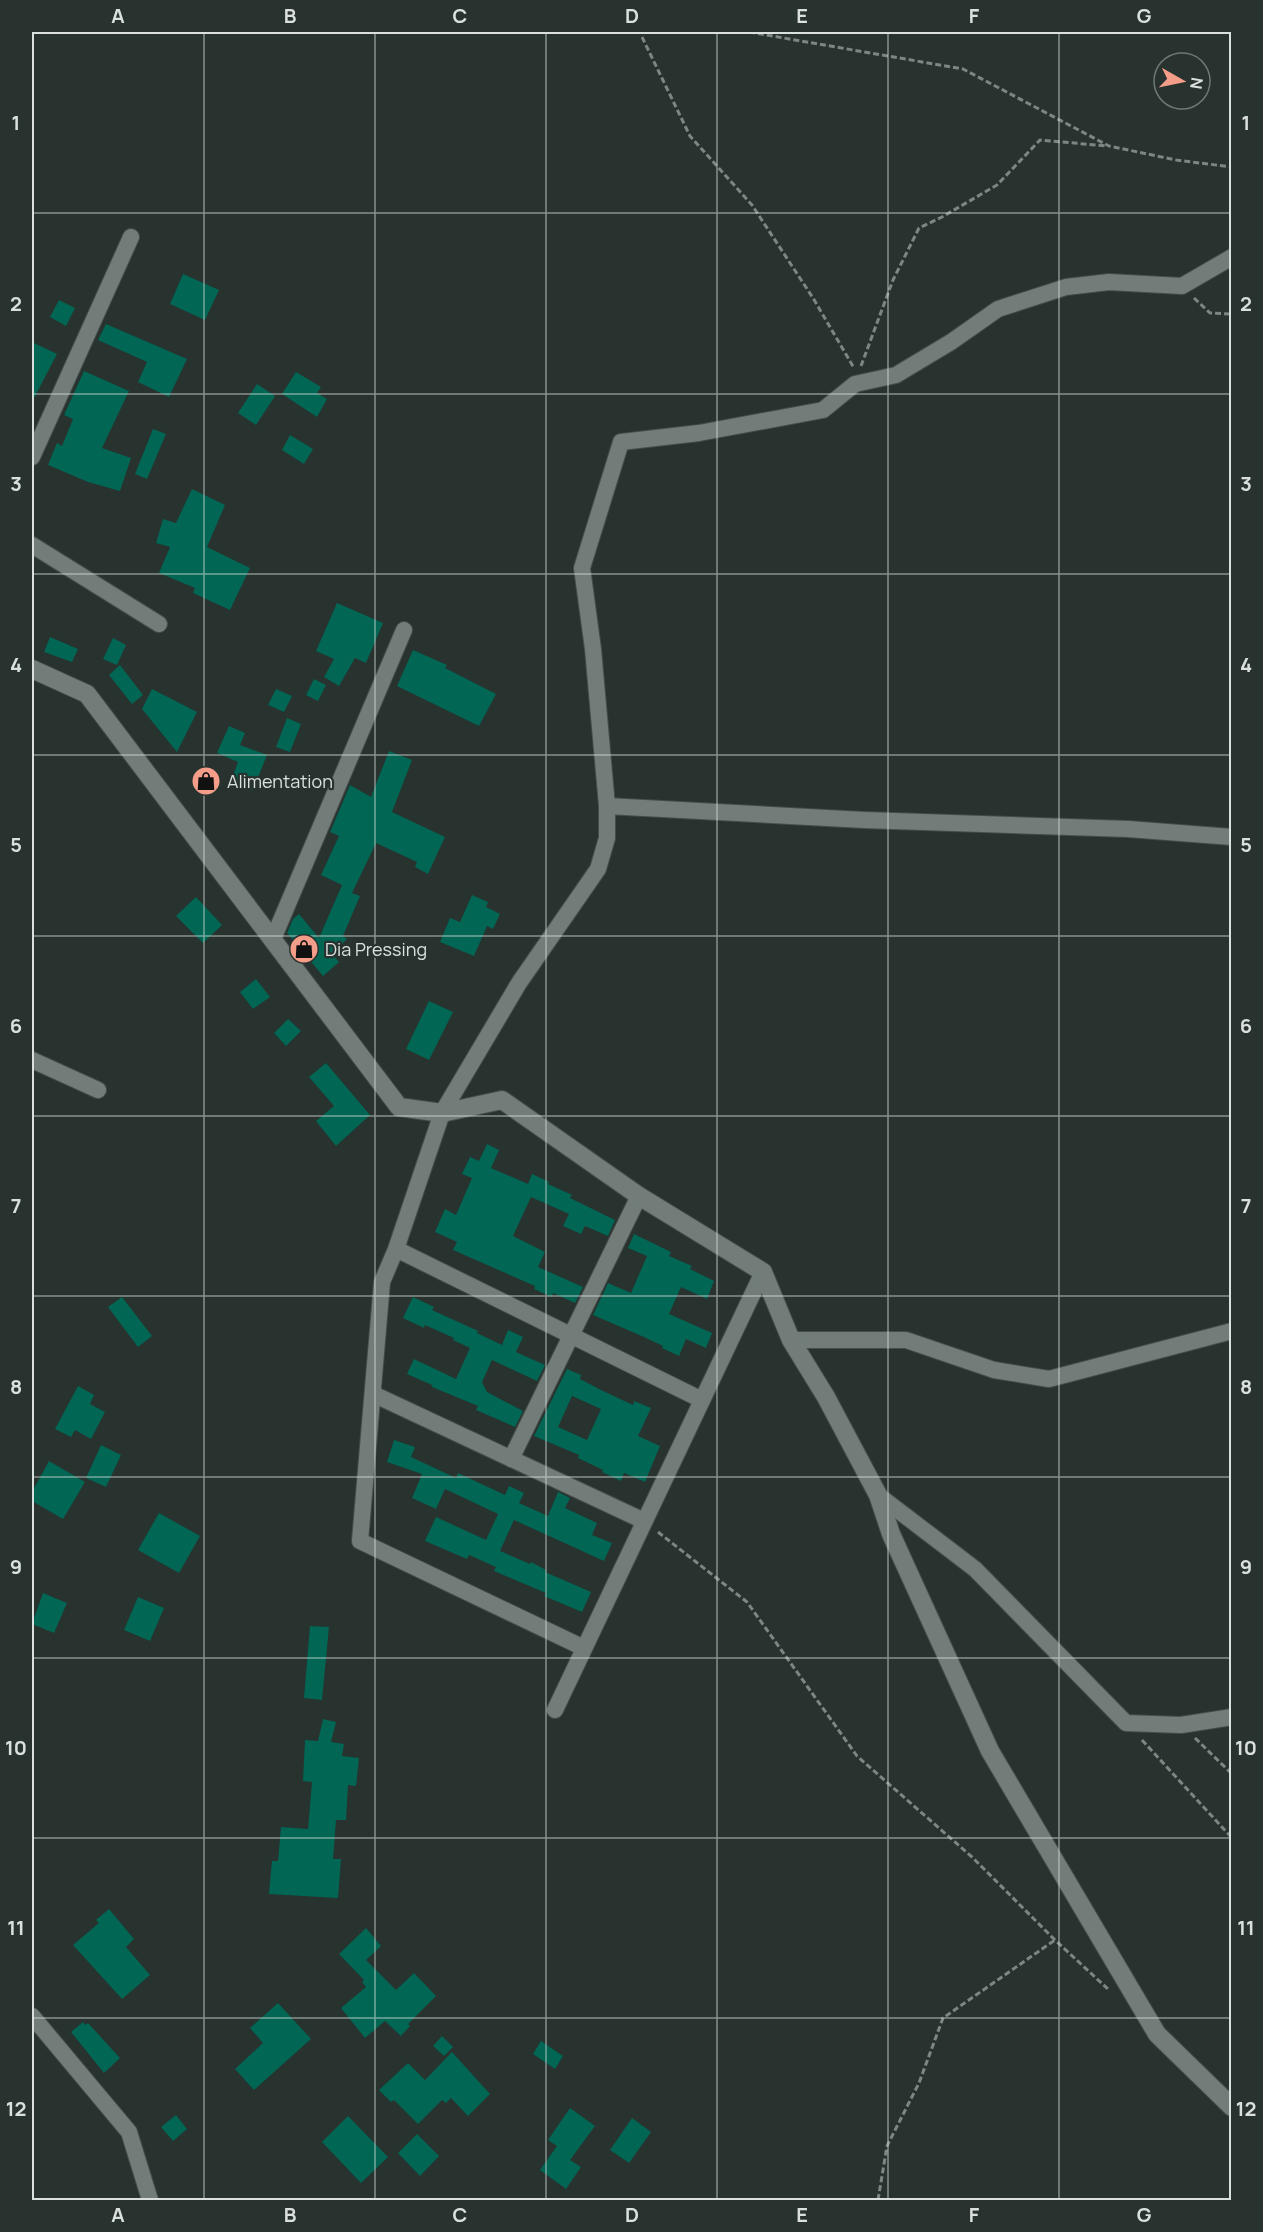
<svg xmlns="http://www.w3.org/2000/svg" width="1263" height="2232" viewBox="0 0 1263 2232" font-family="Manrope,sans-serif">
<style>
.building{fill:#016653;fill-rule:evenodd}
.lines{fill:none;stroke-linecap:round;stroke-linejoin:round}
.street-casing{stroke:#454d4b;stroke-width:18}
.secondary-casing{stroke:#454d4b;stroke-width:20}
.path{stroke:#7e8684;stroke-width:3;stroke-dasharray:6 3;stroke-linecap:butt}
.street{stroke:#727d79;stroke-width:16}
.secondary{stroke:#727d79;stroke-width:18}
.grid{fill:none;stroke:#dae0de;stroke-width:1.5;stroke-opacity:0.55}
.labels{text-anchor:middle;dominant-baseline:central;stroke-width:4.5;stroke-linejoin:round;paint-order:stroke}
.poi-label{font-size:18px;fill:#dae0de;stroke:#28322f;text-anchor:start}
.neatline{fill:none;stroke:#dae0de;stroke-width:2}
.grid-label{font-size:20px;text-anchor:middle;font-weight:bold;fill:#dae0de}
</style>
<rect width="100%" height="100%" fill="#28322f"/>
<!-- building -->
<path class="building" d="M183 274 219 290 205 320 170 304Z
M59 300 75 308 66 326 50 317Z
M106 324 187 359 169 397 138 382 147 362 98 340Z
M32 342 57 354 32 402Z
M84 371 129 391 102 448 131 458 120 491 88 482 48 465 57 443 62 446 73 419 64 415Z
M296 372 321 387 317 393 327 399 317 417 282 394Z
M257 384 275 396 256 425 238 413Z
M153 429 166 434 147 479 135 474Z
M290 435 313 449 304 464 282 450Z
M192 489 225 505 207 547 250 568 230 610 193 593 195 588 159 573 170 547 156 543 163 519 176 523Z
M337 603 383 623 366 663 355 658 339 686 324 677 334 659 316 651Z
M50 637 78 649 72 662 44 652Z
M113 638 126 645 117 665 103 659Z
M413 650 447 665 445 668 496 694 479 726 397 686Z
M120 665 143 695 132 704 109 675Z
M314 679 326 685 318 701 306 695Z
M152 689 197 712 177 752 142 709Z
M276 689 292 696 284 712 268 705Z
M287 718 301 724 290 752 276 747Z
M229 726 245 733 240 745 267 755 253 790 231 781 238 762 217 753Z
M389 751 412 760 392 812 445 837 428 874 415 867 417 862 376 843 352 893 360 896 343 936 347 939 332 954 339 962 323 976 287 933 293 919 299 914 319 938 342 885 321 875 339 836 330 832 350 785 371 797Z
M472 895 488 902 486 907 500 914 493 929 487 926 474 956 440 942 450 918 460 922Z
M196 897 222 925 203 943 176 916Z
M256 979 270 997 253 1009 240 992Z
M429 1001 453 1012 429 1060 406 1049Z
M288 1019 301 1031 286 1046 274 1033Z
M326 1063 370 1115 336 1146 316 1121 334 1106 309 1077Z
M487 1144 499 1150 491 1168 528 1184 532 1174 549 1182 548 1184 572 1195 570 1198 615 1220 608 1236 585 1226 581 1234 563 1226 569 1214 531 1197 513 1236 545 1252 538 1267 583 1287 575 1303 553 1293 552 1297 534 1289 535 1286 453 1250 457 1242 435 1232 445 1209 456 1215 472 1178 462 1174 470 1157 479 1161Z
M634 1234 671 1252 669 1256 692 1266 690 1269 714 1281 707 1299 681 1287 669 1314 712 1333 706 1348 686 1339 679 1356 662 1348 663 1346 644 1337 593 1315 608 1283 631 1293 647 1256 628 1248Z
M122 1297 152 1336 138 1347 108 1307Z
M413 1297 434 1307 432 1310 478 1331 477 1333 502 1345 508 1330 523 1337 516 1352 545 1365 537 1381 492 1360 482 1382 487 1392 523 1411 515 1427 476 1410 478 1406 432 1387V1385L407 1374 414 1359 456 1379 470 1348 453 1340 454 1338 425 1325 424 1328 403 1318Z
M567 1369 581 1375 580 1379 603 1391 633 1405 634 1401 651 1408 638 1436 660 1446 645 1482 624 1473 621 1481 602 1472 603 1470 578 1458 579 1455 534 1436ZM572 1396 601 1409 587 1440 558 1427Z
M78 1386 94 1395 90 1404 105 1412 91 1439 75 1430 71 1437 55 1429Z
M394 1440 415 1447 411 1457 456 1478 458 1473 505 1495 509 1486 524 1493 519 1503 548 1516 558 1492 570 1498 565 1508 597 1523 592 1535 612 1543 604 1561 514 1520 500 1551 530 1564 531 1562 546 1570 545 1572 591 1592 582 1612 544 1596 546 1593 494 1571 496 1567 469 1555 467 1559 425 1541 436 1517 486 1540 498 1514 445 1489 436 1509 412 1498 422 1474 387 1462Z
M101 1445 121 1455 106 1487 86 1478Z
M49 1461 85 1482 63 1519 32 1501V1492Z
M159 1513 200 1536 179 1573 138 1550Z
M43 1593 67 1603 54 1633 32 1624Z
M138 1597 164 1608 150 1641 124 1630Z
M310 1626 329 1627 322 1700 304 1698Z
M323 1719 336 1722 331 1742 344 1744 342 1756 359 1758 356 1786 348 1785 346 1820H336L333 1859H341L338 1898 269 1894 272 1861H278L281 1827 308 1829 312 1782 303 1781 305 1740 318 1741Z
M109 1909 134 1939 126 1947 150 1975 122 1999 73 1945 99 1923 96 1920Z
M366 1928 381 1946 366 1960 396 1990 414 1973 436 1996 408 2024 410 2026 401 2036 385 2021 365 2038 341 2008 366 1987 362 1982 364 1980 339 1954Z
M278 2003 311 2039 254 2090 235 2069 263 2043 250 2028Z
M83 2022 85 2025 88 2023 120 2058 104 2073 71 2032Z
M442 2036 453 2047 444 2056 433 2046Z
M541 2041 563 2056 555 2069 533 2054Z
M452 2052 490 2094 468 2116 451 2098 446 2103 442 2100 418 2124 394 2100 391 2102 379 2090 408 2063 425 2080Z
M570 2108 595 2126 570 2160 581 2167 566 2189 540 2170 557 2146 548 2140Z
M176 2115 187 2129 173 2141 161 2127Z
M348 2116 388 2157 361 2183 322 2142Z
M632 2118 651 2132 629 2163 610 2150Z
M417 2134 439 2156 420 2176 398 2153Z"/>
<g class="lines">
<!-- street casing -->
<g class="street-casing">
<path id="street" d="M32 457 131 237
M32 545 159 624
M607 806 864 820 1128 829 1232 837
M273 939 404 630
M32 1060 98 1090
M396 1249 702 1400
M791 1340H906L994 1370 1049 1379 1232 1331
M373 1394 644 1521
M511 1459 639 1196
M878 1495 975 1569 1126 1723 1181 1725 1232 1717
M584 1648 360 1541 382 1282 396 1249 442 1113 519 983 598 869 607 838V806L593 649 582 568 621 442 699 433 823 410 855 384 896 375 951 342 998 309 1066 287 1109 282 1182 286 1232 257
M555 1710 763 1272
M32 2016 129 2132 150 2200"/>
</g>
<!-- secondary casing -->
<g class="secondary-casing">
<path id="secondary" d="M32 669 87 694 399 1107 442 1113 502 1100 639 1196 763 1272 791 1340 826 1397 878 1495 891 1534 990 1751 1157 2034 1232 2107"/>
</g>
<!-- path -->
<path class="path" d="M749 32 963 69 1109 146 1176 160 1232 167
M642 37 690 136 752 205 813 298 854 368
M1194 298 1210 313 1232 314
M861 366 893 280 919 228 942 217 997 185 1040 140 1107 146
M658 1532 747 1602 857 1756 972 1857 1055 1940 1109 1990
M1195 1738 1232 1774
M1142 1740 1232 1838
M878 2200 887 2146 919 2083 943 2018 1055 1940"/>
<!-- street -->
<use href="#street" class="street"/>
<!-- secondary -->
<use href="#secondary" class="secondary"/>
</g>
<!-- grid -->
<path class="grid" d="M204 32V2200M375 32V2200M546 32V2200M717 32V2200M888 32V2200M1059 32V2200M32 213H1232M32 394H1232M32 574H1232M32 755H1232M32 936H1232M32 1116H1232M32 1296H1232M32 1477H1232M32 1658H1232M32 1838H1232M32 2018H1232"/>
<!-- icons -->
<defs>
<g id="shop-disc" transform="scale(1.5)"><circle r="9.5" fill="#f49e89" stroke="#28322f"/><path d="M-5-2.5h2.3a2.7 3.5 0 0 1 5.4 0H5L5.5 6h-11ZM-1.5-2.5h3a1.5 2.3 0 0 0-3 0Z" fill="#111"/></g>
</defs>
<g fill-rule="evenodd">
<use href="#shop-disc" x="206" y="781"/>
<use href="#shop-disc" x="304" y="949"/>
</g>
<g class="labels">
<!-- poi labels -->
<g class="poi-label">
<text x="227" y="781">Alimentation</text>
<text x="325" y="949">Dia Pressing</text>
</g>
</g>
<!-- border -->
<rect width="1263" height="2232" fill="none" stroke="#28322f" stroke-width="66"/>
<!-- north arrow -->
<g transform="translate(1182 81) rotate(99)"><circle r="28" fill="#28322f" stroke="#6f7875" stroke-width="1.5"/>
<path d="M0-4.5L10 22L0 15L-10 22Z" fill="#f49e89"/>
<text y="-9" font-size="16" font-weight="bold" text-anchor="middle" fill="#dae0de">N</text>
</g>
<rect x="33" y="33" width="1197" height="2166" class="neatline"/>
<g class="grid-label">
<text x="118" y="23">A</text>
<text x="290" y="23">B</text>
<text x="460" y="23">C</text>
<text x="632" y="23">D</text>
<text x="802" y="23">E</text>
<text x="974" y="23">F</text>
<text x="1144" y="23">G</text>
<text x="16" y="130">1</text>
<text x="1246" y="130">1</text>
<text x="16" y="311">2</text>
<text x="1246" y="311">2</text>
<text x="16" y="491">3</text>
<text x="1246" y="491">3</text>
<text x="16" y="672">4</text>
<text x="1246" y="672">4</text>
<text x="16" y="852">5</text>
<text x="1246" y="852">5</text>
<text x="16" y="1033">6</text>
<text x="1246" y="1033">6</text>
<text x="16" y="1213">7</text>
<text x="1246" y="1213">7</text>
<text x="16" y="1394">8</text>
<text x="1246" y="1394">8</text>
<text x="16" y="1574">9</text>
<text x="1246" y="1574">9</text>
<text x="16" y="1755">10</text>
<text x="1246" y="1755">10</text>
<text x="16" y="1935">11</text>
<text x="1246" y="1935">11</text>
<text x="16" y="2116">12</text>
<text x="1246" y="2116">12</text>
<text x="118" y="2222">A</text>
<text x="290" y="2222">B</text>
<text x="460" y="2222">C</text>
<text x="632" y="2222">D</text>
<text x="802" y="2222">E</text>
<text x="974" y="2222">F</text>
<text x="1144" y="2222">G</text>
</g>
</svg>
